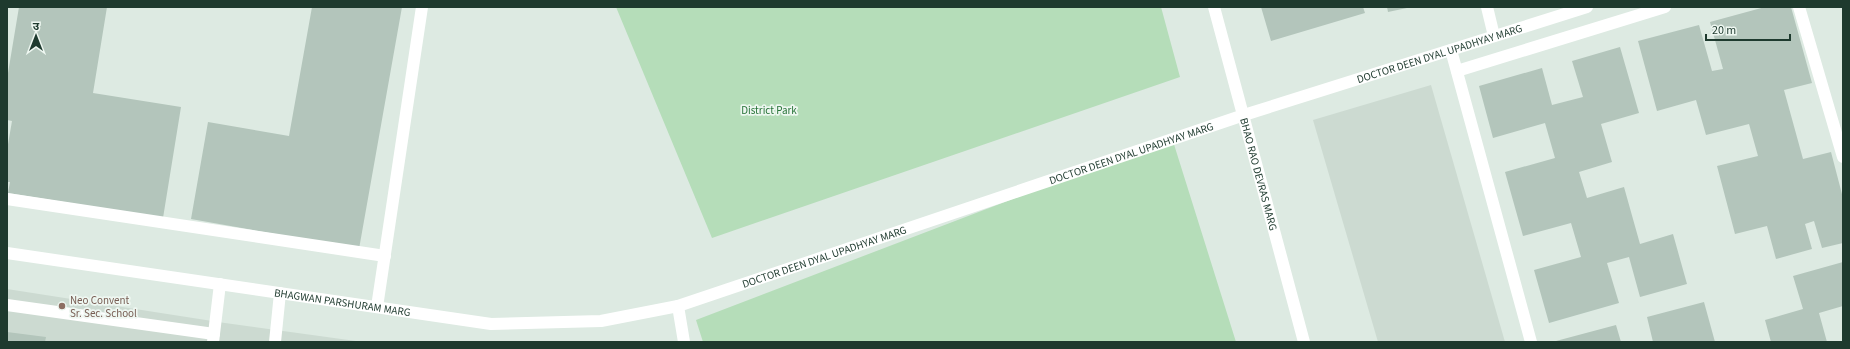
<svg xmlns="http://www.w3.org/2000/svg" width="1850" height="349" viewBox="0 0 1850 349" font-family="'Source Sans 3','Noto Sans Devanagari',sans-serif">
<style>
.built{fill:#ccdad1}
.green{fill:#b5ddb9}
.building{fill:#b3c5bb}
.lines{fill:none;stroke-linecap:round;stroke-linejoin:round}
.minor{stroke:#fff;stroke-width:12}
.education-dot{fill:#8d6e63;stroke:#eef7f1;stroke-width:1.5}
.labels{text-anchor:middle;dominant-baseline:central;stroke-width:3.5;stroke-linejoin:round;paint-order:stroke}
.street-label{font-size:11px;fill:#1e3a2e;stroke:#eef7f1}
.park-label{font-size:11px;fill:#277338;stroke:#eef7f1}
.education-label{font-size:11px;fill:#785e54;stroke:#eef7f1;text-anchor:start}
</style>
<rect width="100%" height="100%" fill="#ddeae2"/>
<!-- built -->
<path class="built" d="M1431 85 1505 342H1378L1313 120Z
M7 289 225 323 363 342H7Z"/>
<!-- green -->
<path class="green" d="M616 7H1161L1180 77 712 238Z
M1172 138 1236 342H703L696 320Z"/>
<!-- building -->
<path class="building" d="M19 7H107L93 93 181 107 163 218 8 193 10 182H7V150L12 121 7 120V79Z
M312 7H402L359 249 191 219 208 122 289 136Z
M1261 7H1363L1365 13 1271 41Z
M1387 7H1407V8L1388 12Z
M1765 7H1791L1812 83 1784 90 1803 159 1831 152 1843 198V243L1822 248 1814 221 1805 224 1812 249 1776 259 1767 226 1735 234 1717 166 1758 156 1749 124 1706 135 1696 100 1657 111 1638 41 1699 25 1712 71 1723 69 1710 22Z
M1620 47 1639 113 1601 124 1612 162 1579 172 1587 198 1624 187 1640 244 1673 234 1687 284 1640 297 1629 257 1607 263 1619 303 1549 323 1534 270 1581 257 1571 223 1523 236 1505 172 1555 158 1545 123 1493 138 1479 86 1542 68 1552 105 1583 97 1572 61Z
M1843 262V306L1819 313 1827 342H1771L1765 320 1803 309 1793 276Z
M1704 302 1715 342H1653L1647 317Z
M1616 325 1621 342H1557L1556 341Z
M7 332 46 337 45 342H7Z"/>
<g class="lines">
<!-- minor -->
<g class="minor">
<path id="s1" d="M1214 7 1304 342"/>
<path d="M1487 7 1494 36"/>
<path d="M1799 7 1843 157"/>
<path d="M1451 50 1531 342"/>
<path d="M1457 71 1665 7"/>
<path d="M7 199 385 256"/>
<path id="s2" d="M7 253 491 324 601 321 678 306 1244 115 1587 7"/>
<path d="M7 305 214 334"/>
<path d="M678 306 684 342"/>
<path d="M377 307 422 7"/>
<path d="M213 342 220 284"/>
<path d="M275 342 280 293"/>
</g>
</g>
<!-- markers -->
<circle class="education-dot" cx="62" cy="306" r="4"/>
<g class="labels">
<!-- street labels -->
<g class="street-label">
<text stroke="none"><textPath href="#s2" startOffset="1480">DOCTOR DEEN DYAL UPADHYAY MARG</textPath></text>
<text stroke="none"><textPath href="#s2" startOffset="1156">DOCTOR DEEN DYAL UPADHYAY MARG</textPath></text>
<text stroke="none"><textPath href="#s1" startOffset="173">BHAO RAO DEVRAS MARG</textPath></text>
<text stroke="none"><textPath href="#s2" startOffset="832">DOCTOR DEEN DYAL UPADHYAY MARG</textPath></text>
<text stroke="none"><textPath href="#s2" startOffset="339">BHAGWAN PARSHURAM MARG</textPath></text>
</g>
<!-- park labels -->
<g class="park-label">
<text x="769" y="110">District Park</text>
</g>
<!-- education labels -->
<g class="education-label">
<text x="70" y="300">Neo Convent<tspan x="70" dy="13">Sr. Sec. School</tspan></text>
</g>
</g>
<!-- border -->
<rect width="1850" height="349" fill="none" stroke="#1e3a2e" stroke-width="16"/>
<!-- north arrow -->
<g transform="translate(36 36)" stroke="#eef7f1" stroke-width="3" paint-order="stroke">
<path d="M0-3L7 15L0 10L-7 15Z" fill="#1e3a2e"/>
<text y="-6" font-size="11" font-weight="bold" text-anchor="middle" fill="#1e3a2e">उ</text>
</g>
<!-- scale -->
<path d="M1706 34v6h84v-6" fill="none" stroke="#1e3a2e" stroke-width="2"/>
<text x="1712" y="34" font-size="12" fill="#1e3a2e" stroke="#eef7f1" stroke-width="3" paint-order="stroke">20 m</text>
</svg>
